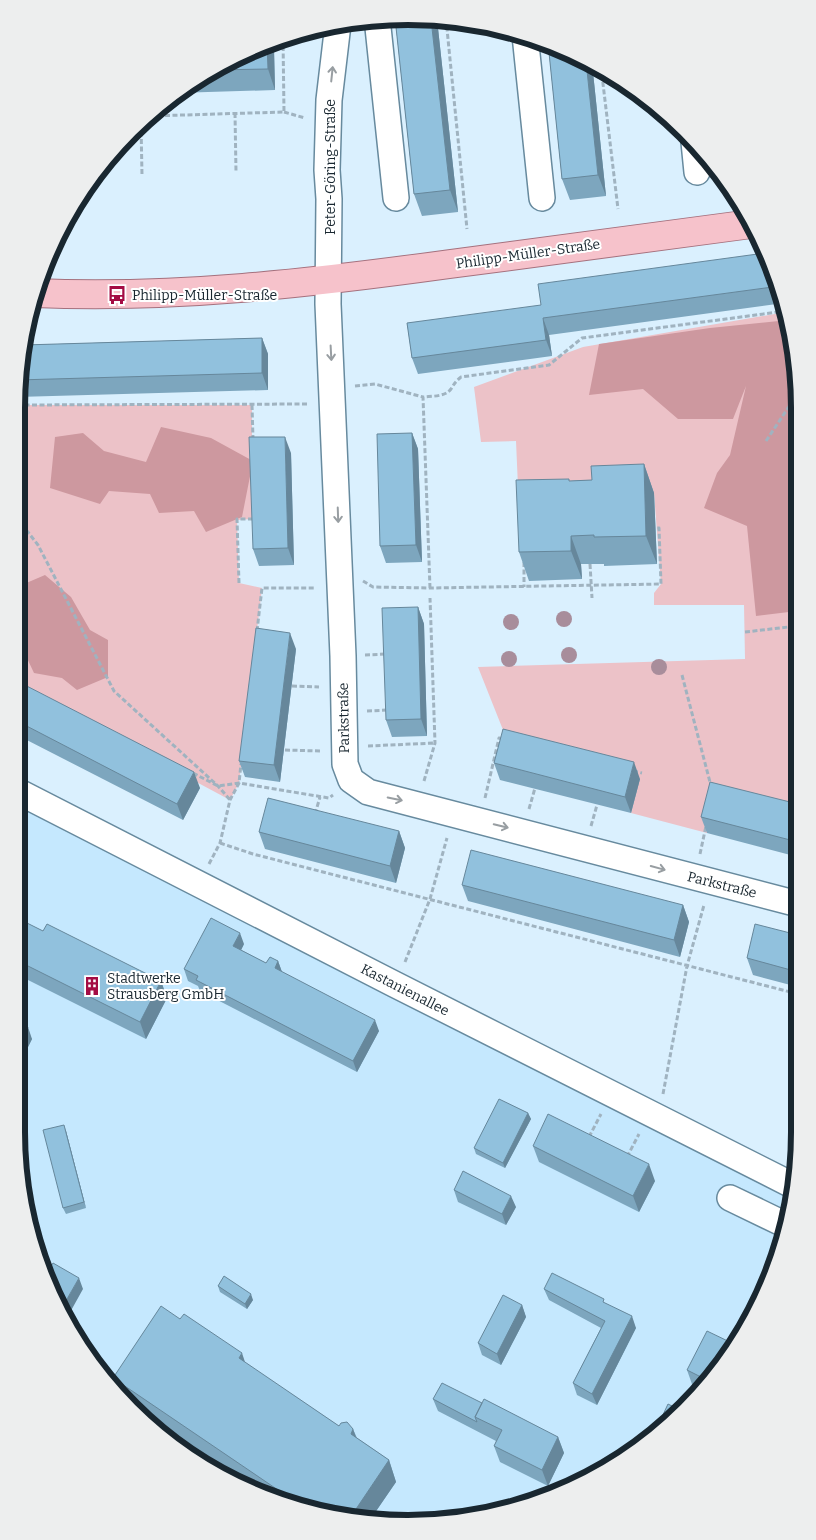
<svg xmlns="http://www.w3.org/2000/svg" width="816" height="1540" viewBox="0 0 816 1540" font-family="Bitter,serif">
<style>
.built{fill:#c5e8fe}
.green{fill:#ecc2c8}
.forest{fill:#cd989f}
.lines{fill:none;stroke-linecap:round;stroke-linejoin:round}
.minor-casing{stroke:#678a9e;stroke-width:28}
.major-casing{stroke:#a5717e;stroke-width:30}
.path{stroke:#a0b3c0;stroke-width:3;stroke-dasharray:5 2.5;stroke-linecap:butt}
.minor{stroke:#fff;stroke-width:25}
.major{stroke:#f6c2cb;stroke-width:28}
.tree{fill:#a88d9b}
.wall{fill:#7da6be}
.shaded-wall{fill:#66879b}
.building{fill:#91c1dd;stroke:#66879b}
.oneway{stroke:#989ea2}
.labels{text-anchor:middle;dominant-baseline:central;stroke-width:4;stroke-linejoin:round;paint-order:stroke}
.street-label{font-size:14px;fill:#192730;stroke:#fff}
.poi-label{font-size:14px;fill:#192730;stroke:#fff;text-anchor:start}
.rim{fill:none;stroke:#192730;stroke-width:6}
</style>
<rect width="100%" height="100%" fill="#daf0fe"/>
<!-- built -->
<path class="built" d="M17 806 792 1199 786 1234 747 1328 667 1426 558 1494 434 1523 307 1510 191 1458 97 1371 37 1258 16 1132Z"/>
<!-- green -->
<path class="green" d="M786 312 796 357 798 819 717 798 707 833 631 813 639 779 509 745 478 667 745 659 744 605H654V593L661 584 654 493 519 510 516 441 481 442 474 387 583 347Z
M17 405H252V519L237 520 239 583 262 588 239 783 230 800 17 686Z"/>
<!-- forest -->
<path class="forest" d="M788 320 796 357 797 611 756 616 747 526 704 508 717 473 730 455 746 386 733 419H678L643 389 589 395 599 344 710 328Z
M161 427 211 438 253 461 242 517 206 532 194 511 159 513 150 494 109 491 100 504 50 488 55 437 83 433 104 451 146 462Z
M45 575 71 597 90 630 108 640V677L77 690 62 678 34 673 17 637V587Z"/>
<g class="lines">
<!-- minor casing -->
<g class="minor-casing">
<path id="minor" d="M377 18 396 198
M338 24 329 100 327 170 329 199 328 304 343 656 345 764 351 780 368 792 798 904
M525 35 542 198
M694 142 697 172
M17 791 394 984 794 1186
M730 1198 788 1226"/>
</g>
<!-- major casing -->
<g class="major-casing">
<path id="major" d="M35 293C175 299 312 283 450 264 550 251 650 238 751 224"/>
</g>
<!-- path -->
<path class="path" d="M446 19 467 229
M601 67 618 209
M284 112 305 118
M235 113 236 172
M150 116 284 112 283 38
M141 124 142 175
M355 386 375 384 423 397
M17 405 309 404
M252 405 253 439
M766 441 790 405 796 378
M17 518 38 545 114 691 218 786 230 800
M524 562V587
M590 564 592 598
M363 581 373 587 430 588 661 584 659 528H656
M239 583 237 519H252V516
M430 588 423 397C432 396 445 397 451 389 454 384 456 381 461 377L549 365 582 338 786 311
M257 631 262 588H315
M745 632 797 626
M365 655 387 654
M682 675 711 786
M292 686 319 687
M367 711 388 710
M368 746 435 743
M285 750 320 751
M633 771 642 773
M193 773 218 786 239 783 329 798 333 795
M424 781 435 743 430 598
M485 798 499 738 503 739
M529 809 535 788
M315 814 320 797
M591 826 597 805
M220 843 253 854 798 994
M700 854 706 826
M209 864 220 843 230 800 239 783 241 764
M405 962 430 899 447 838
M663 1094 687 966 704 905
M589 1137 601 1114
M627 1157 639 1134"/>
<!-- minor -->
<use href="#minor" class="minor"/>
<!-- major -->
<use href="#major" class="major"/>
</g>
<!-- trees -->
<g class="tree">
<circle cx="564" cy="619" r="8"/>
<circle cx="511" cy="622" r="8"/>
<circle cx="569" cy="655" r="8"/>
<circle cx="509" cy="659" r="8"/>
<circle cx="659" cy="667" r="8"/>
</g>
<!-- wall -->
<path class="wall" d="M395 18 437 19 458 212 422 216 414 194Z
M272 43 274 49 275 90 176 93 234 57Z
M548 43 592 63 606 196 570 200 562 179Z
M711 163 728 183 719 184Z
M779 282 784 303 549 335 552 356 418 374 412 358 407 323Z
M262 338 268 354V390L17 397V383L23 345Z
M412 433 418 449 422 562 386 563 380 546Z
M291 453 294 565 259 566 253 549Z
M644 464 654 493 657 564 604 566V564H581L582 579 529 581 519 552 570 481 592 480Z
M418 607 424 624 427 736 392 737 386 720Z
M296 649 280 782 245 777 239 761Z
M17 681 200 788 183 820 17 735Z
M494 763 640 779 631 813 500 780Z
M798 804V857L707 833 701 817Z
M399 831 405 848 396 883 265 849 259 832Z
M462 885 683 905 689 922 680 957 468 901Z
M43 931 161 981 167 998 146 1039 16 974V960Z
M798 935V987L753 975 747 958Z
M244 944 241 950 266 963 278 961 282 972 379 1031 357 1072 200 991 198 986 188 981 184 969Z
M16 1021 32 1039 21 1061 16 1058Z
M528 1113 531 1119 505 1168 476 1154 474 1148Z
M66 1131 86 1208 66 1214 63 1208Z
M533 1146 655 1181 639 1212 539 1162Z
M454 1190 516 1207 506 1225 458 1202Z
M218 1286 253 1300 247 1309 220 1292Z
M544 1289 605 1303 636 1328 597 1405 577 1395 573 1383 601 1328 549 1300Z
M522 1305 526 1317 501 1365 482 1355 478 1343Z
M734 1344 697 1389 693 1387 687 1370Z
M245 1363 339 1426 353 1429 357 1438 389 1460 396 1482 372 1517 307 1510 241 1481 146 1416 117 1389 113 1378Z
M433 1399 482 1403 558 1437 564 1453 548 1486 500 1462 494 1446 496 1441 438 1411Z"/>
<!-- shaded-wall -->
<path class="shaded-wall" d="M431 19H437L458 212 450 190Z
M272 43 274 49 275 90 268 69 267 44Z
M586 61 592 63 606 196 598 175Z
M543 318 549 335 552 356 546 340Z
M262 338 268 354V390L262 373Z
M412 433 418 449 422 562 416 545Z
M285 437 291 453 294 565 288 548Z
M644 464 654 493 657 564 646 536Z
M571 536 581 564 582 579 571 551Z
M418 607 424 624 427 736 421 719Z
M290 633 296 649 280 782 274 765Z
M634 762 640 779 631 813 625 797Z
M194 772 200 788 183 820 177 804Z
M399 831 405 848 396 883 390 866Z
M683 905 689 922 680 957 674 940Z
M240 933 244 944 237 958 233 946Z
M278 961 282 972 275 968Z
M161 981 167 998 146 1039 140 1022Z
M375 1020 379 1031 357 1072 353 1061Z
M28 1027 32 1039 21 1061 17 1049Z
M528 1113 531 1119 505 1168 503 1163Z
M64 1125 66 1131 86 1208 84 1202Z
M649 1164 655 1181 639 1212 633 1196Z
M511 1196 516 1207 506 1225 502 1214Z
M79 1278 83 1289 68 1316 63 1306Z
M251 1294 253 1300 247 1309 245 1304Z
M522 1305 526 1317 501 1365 497 1354Z
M632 1316 636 1328 597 1405 592 1394Z
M242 1353 249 1374 239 1358Z
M353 1429 361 1451 351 1434Z
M558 1437 564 1453 548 1486 542 1470Z
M389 1460 396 1482 372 1517 352 1515Z"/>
<!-- building -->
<path class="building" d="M395 18 431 19 450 190 414 194Z
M548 43 586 61 598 175 562 179Z
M267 44 268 69 213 70 234 57Z
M765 253 779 282 780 286 543 318 546 340 412 358 407 323 541 305 538 284Z
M262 338V373L17 380 23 345Z
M412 433 416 545 380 546 377 434Z
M249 437H285L288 548 253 549Z
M644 464 646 536 594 537V535L571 536V551L519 552 516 480 569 479V481L592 480 591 466Z
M418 607 421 719 386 720 382 608Z
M256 628 290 633 274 765 239 761Z
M17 681 194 772 177 804 17 721Z
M503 729 634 762 625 797 494 763Z
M710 782 798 804V842L701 817Z
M268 798 399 831 390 866 259 832Z
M471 850 683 905 674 940 462 885Z
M211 918 240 933 233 946 266 963 270 957 278 961 275 968 375 1020 353 1061 196 980 198 976 184 969Z
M23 921 43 931 47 924 161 981 140 1022 16 960V933Z
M755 924 798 935V972L747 958Z
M16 1021 28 1027 17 1049H16Z
M499 1099 528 1113 503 1163 474 1148Z
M548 1114 649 1164 633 1196 533 1146Z
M64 1125 84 1202 63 1208 43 1130Z
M463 1171 511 1196 502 1214 454 1190Z
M53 1263 79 1278 63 1306 46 1274Z
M552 1273 604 1299 603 1302 632 1316 592 1394 573 1383 605 1321 544 1289Z
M224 1276 251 1294 245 1304 218 1286Z
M503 1295 522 1305 497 1354 478 1343Z
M161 1306 180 1319 184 1314 242 1353 239 1358 339 1426 341 1423 347 1422 353 1429 351 1434 389 1460 352 1515 309 1511 113 1378Z
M707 1331 734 1344 705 1379 687 1370Z
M442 1383 482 1403 475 1417 477 1422 433 1399Z
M484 1399 558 1437 542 1470 494 1446 502 1430 475 1417Z
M668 1404 680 1410 667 1426 654 1434Z"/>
<!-- one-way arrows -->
<defs><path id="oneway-shaft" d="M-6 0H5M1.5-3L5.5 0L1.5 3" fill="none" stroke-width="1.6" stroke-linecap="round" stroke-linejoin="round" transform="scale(1.25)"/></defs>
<g class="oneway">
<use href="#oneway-shaft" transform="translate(332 74) rotate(-84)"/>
<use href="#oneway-shaft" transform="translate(331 353) rotate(87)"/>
<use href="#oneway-shaft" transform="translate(338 515) rotate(88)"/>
<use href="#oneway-shaft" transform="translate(395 799) rotate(12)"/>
<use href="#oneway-shaft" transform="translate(501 826) rotate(14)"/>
<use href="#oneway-shaft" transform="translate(658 868) rotate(15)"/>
</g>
<!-- icons -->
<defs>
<g id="bus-bare" transform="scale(1.5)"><path d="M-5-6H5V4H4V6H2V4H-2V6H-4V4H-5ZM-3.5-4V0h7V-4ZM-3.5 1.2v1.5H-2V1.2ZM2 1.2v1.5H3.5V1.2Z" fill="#a40c44" stroke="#fff" stroke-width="2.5" paint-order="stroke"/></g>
<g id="building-bare" transform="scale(1.5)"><path d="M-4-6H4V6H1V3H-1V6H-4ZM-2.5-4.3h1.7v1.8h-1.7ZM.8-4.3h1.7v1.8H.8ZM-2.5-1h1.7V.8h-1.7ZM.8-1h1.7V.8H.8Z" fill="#a40c44" stroke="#fff" stroke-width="2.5" paint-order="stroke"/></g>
</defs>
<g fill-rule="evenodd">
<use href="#bus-bare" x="117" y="295"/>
<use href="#building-bare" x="92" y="986"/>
</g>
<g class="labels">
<!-- street labels -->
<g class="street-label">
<text transform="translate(330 167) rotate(-90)">Peter-Göring-Straße</text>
<text transform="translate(528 254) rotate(-8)">Philipp-Müller-Straße</text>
<text transform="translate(344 718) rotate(-91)">Parkstraße</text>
<text transform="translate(722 885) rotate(14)">Parkstraße</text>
<text transform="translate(405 990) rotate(27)">Kastanienallee</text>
</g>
<!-- poi labels -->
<g class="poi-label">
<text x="132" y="295">Philipp-Müller-Straße</text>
<text x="107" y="978">Stadtwerke<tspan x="107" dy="16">Strausberg GmbH</tspan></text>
</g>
</g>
<!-- crop -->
<path d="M0 0H816V1540H0ZM408 25H408A383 383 0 0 1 791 408V1132A383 383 0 0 1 408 1515H408A383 383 0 0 1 25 1132V408A383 383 0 0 1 408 25Z" fill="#edeeee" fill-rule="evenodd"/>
<path class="rim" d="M408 25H408A383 383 0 0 1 791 408V1132A383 383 0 0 1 408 1515H408A383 383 0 0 1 25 1132V408A383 383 0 0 1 408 25Z"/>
</svg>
